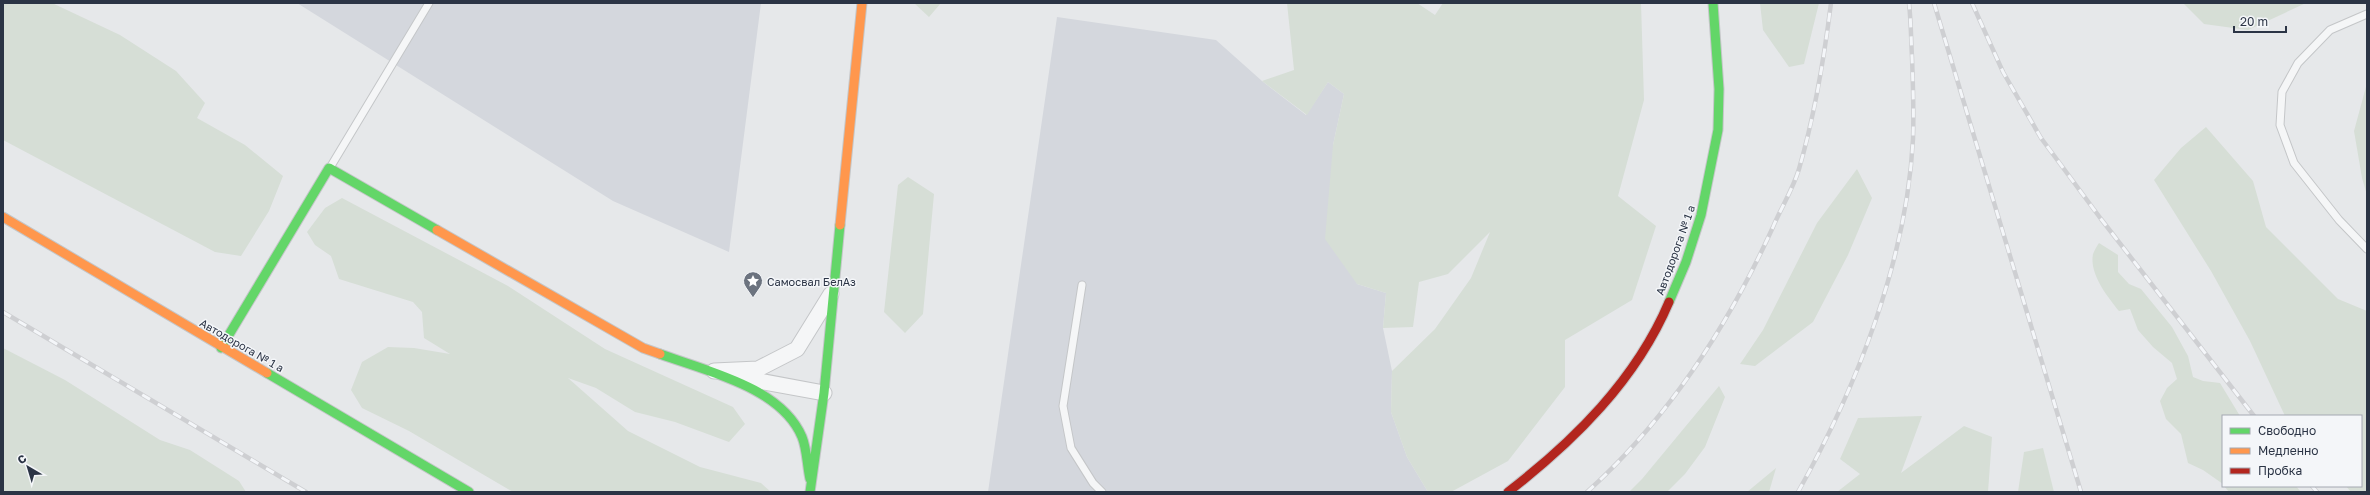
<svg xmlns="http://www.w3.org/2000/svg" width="2370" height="495" viewBox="0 0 2370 495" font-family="'Golos Text',sans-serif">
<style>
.built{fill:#d4d7dd}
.green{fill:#d6ded6}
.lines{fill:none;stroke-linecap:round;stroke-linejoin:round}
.lane-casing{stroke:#c4c6c8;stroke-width:9}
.street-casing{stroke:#c4c6c8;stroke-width:17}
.fast-casing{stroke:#c4c6c8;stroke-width:11}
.slow-casing{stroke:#c4c6c8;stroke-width:11}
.jam-casing{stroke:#c4c6c8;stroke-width:11}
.lane{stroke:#f5f6f7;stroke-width:7}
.street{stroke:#f5f6f7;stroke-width:15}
.fast{stroke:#63d668;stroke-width:9}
.slow{stroke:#ff974d;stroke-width:9}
.jam{stroke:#b3261e;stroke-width:9}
.rail-casing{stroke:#cecfd2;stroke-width:4.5}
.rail{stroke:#f4f6f9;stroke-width:3;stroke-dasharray:9;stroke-linecap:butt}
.labels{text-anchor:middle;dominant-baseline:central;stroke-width:3;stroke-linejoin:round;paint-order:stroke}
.street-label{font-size:11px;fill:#2b3445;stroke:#f4f6f9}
.poi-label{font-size:11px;fill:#2b3445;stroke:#f4f6f9;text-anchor:start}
</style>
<rect width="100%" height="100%" fill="#e6e8ea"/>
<!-- built -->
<path class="built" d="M297 3H761L729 252 613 201Z
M1057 17 1216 40 1262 81 1306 115 1328 82 1344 94 1333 145 1357 284 1386 293 1383 328 1392 371 1391 412 1407 457 1428 492H988Z"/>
<!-- green -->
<path class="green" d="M3 3H52L120 35 176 71 205 103 197 118 245 145 283 176 269 211 241 256 215 252 3 140Z
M914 3H941L929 17Z
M1287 3H1417L1435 15 1443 3H1641L1644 100 1618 196 1656 226 1632 300 1565 340V387L1508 461 1451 492H1428L1407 457 1391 412 1392 371 1435 329 1471 278 1490 232 1448 274 1419 282 1413 327 1383 328 1386 293 1357 284 1325 239 1333 145 1344 94 1328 82 1307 115 1262 81 1294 70Z
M1760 3H1819L1804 64 1789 67 1763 30Z
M2183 3H2306L2248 30 2204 24Z
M2367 83V195L2362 178 2354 131Z
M2206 127 2253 181 2266 227 2338 299 2367 311V492H2351L2346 486H2361V416H2285L2250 341 2211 271 2154 180 2181 148Z
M1857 169 1872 198 1848 255 1813 322 1755 366 1740 364 1763 330 1817 223Z
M908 177 934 194 923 314 905 333 884 312 898 185Z
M342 198 508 286 605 349 733 407 745 424 729 442 675 422 635 412 596 388 568 378 628 431 700 467 761 483 771 492H513L409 431 362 408 351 390 362 362 388 347 414 348 450 354 424 338 422 312 413 302 339 279 331 256 315 245 307 232 325 208Z
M2099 243 2118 255V272L2129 284 2141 289 2172 327 2188 356 2193 377 2203 381 2220 383 2240 416H2223V484L2203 470 2188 463 2181 434 2166 419 2160 401 2167 388 2177 379 2172 363 2153 347 2138 330 2130 309 2119 311C2108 297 2089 274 2093 254 2094 251 2097 246 2099 243Z
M3 348 65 380 160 440 190 450 239 481 246 492H3Z
M1719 386 1725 397 1705 447 1685 474 1667 492H1629L1642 479Z
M1922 416 1901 473 1964 426 1992 437 1988 492H1837L1860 474 1840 459 1858 418Z
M2043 448 2054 492H2018L2024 452Z
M1776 468 1769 492H1747Z
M2224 486H2296L2301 492H2229Z"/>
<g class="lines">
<!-- lane casing -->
<g class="lane-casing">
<path id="lane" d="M2367 14 2330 30 2298 63 2282 92 2280 125 2294 163 2339 220 2367 249
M331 166 429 3
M1082 285 1063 406 1071 448 1093 483 1102 492"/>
</g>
<!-- street casing -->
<g class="street-casing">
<path id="street" d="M714 371 758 369 797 349 831 294
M743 378 824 393"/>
</g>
<!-- fast casing -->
<g class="fast-casing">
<path id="fast" d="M1669 302 1686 262 1701 215 1718 130 1719 89 1713 3
M221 348 329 168 437 230
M660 354C706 371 781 387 802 437 807 449 807 466 810 479
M267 373 469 492
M810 492 824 393 840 225"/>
</g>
<!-- slow casing -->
<g class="slow-casing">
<path id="slow" d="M3 217 267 373
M840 225 862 3
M437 230 643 348 660 354"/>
</g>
<!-- jam casing -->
<g class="jam-casing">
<path id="jam" d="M1508 492C1574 441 1636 380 1669 302"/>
</g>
<!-- lane -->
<use href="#lane" class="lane"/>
<!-- street -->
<use href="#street" class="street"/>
<!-- fast -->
<use href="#fast" class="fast"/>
<!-- slow -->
<use href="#slow" class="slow"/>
<!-- jam -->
<use href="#jam" class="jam"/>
<!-- rail casing -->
<g class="rail-casing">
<path id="rail" d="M1934 3 2081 492
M1972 3 2003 72 2041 138 2101 219 2254 416
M3 312 306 492
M2312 486 2317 492
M1587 492C1668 419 1728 326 1773 227 1781 208 1793 189 1799 169 1815 114 1824 59 1831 3
M1798 492C1857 387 1907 259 1913 139 1914 112 1913 84 1912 57 1911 39 1911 21 1909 3"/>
</g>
<!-- rail -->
<use href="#rail" class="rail"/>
</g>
<!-- icons -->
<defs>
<g id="sight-pin" transform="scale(1)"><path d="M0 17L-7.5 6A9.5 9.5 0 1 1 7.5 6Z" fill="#6c737f" stroke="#f4f6f9"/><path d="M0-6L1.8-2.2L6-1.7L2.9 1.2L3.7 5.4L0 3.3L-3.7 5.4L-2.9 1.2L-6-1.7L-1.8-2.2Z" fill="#fff"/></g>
</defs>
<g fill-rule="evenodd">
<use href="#sight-pin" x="753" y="281"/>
</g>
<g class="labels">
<!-- street labels -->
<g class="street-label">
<text transform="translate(1675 250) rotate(-70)">Автодорога № 1 а</text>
<text transform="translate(242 345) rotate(30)">Автодорога № 1 а</text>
</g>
<!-- poi labels -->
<g class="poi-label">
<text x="767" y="281">Самосвал БелАз</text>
</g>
</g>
<!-- border -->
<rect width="2370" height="495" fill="none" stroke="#2b3445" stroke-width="8"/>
<!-- legend -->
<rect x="2222" y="415" width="140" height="72" fill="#f4f6f9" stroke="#a4a8b1"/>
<rect x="2230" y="428" width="20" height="6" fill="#63d668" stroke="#a4a8b1"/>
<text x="2258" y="435" font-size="12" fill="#2b3445">Свободно</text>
<rect x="2230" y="448" width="20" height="6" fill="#ff974d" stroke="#a4a8b1"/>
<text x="2258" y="455" font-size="12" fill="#2b3445">Медленно</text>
<rect x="2230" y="468" width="20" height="6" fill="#b3261e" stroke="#a4a8b1"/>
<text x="2258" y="475" font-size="12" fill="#2b3445">Пробка</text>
<!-- north arrow -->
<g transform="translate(28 467) rotate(322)" stroke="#f4f6f9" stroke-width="3" paint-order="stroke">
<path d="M0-3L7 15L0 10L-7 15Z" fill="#2b3445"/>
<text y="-6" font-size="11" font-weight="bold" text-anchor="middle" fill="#2b3445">С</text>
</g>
<!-- scale -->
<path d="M2234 26v6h52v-6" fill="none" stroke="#2b3445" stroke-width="2"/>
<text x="2240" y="26" font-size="12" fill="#2b3445" stroke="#f4f6f9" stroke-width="3" paint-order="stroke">20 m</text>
</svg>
